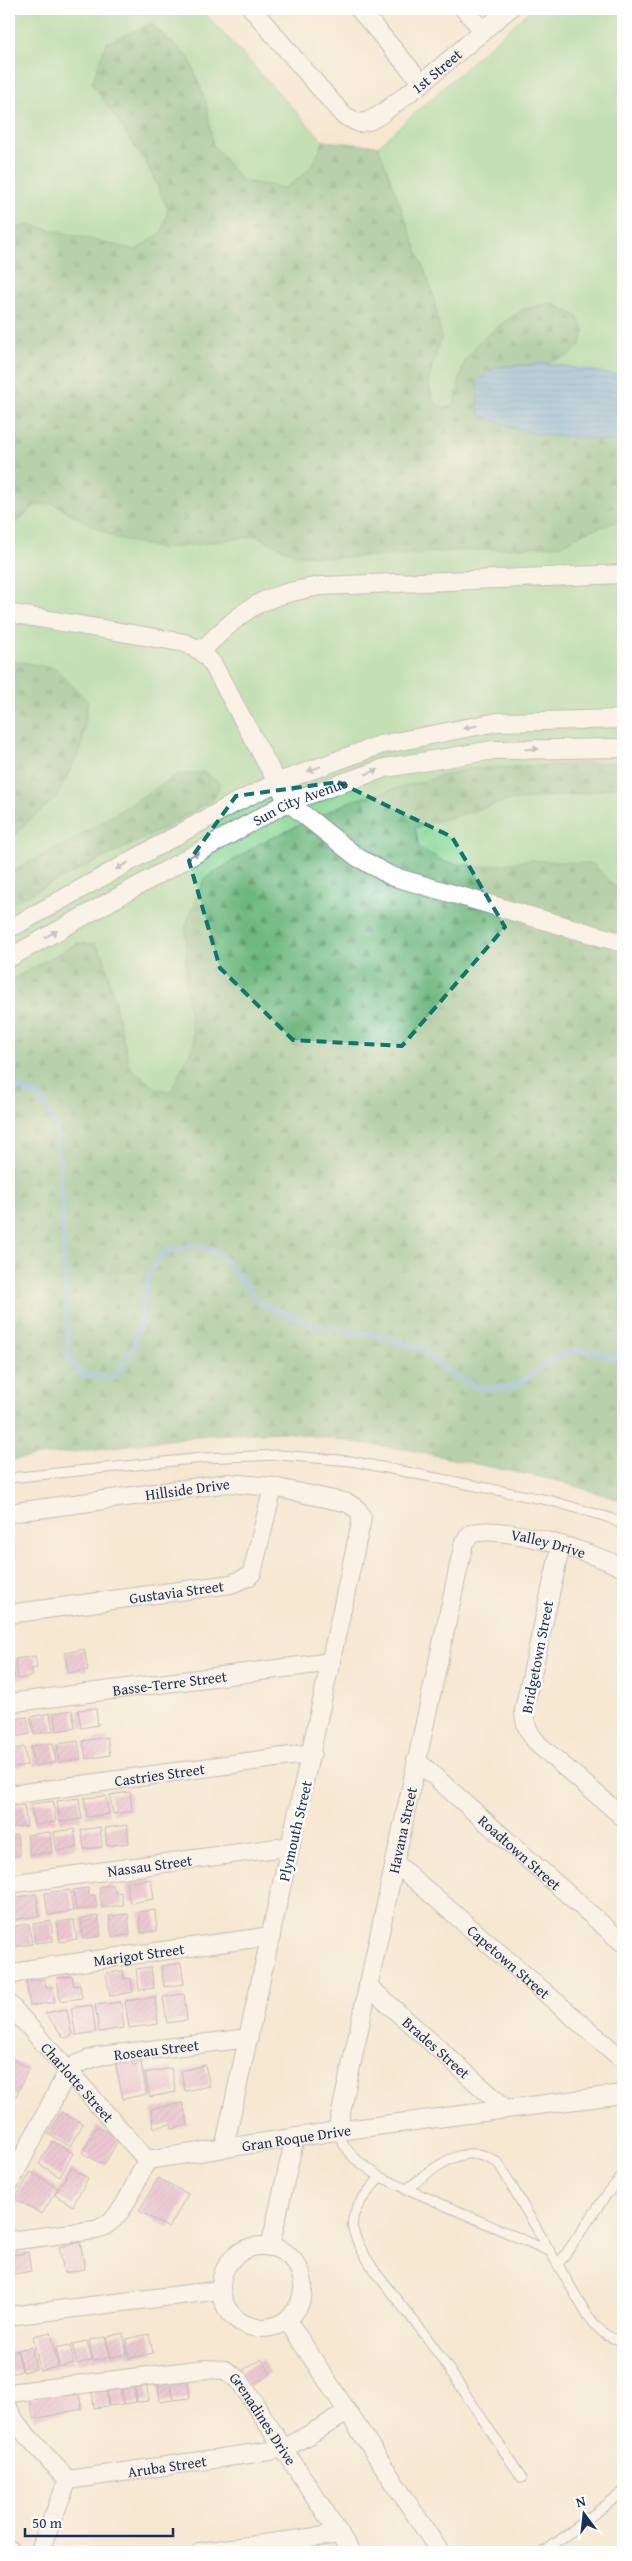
<svg xmlns="http://www.w3.org/2000/svg" width="632" height="2561" viewBox="0 0 632 2561" font-family="'Gentium Book Plus',serif">
<style>
.grass{fill:#88d694;stroke:#528279}
.forest{fill:url(#forest-firs);stroke:#44736e}
.water{fill:url(#water-rules);stroke:#446ea0}
.lines{fill:none;stroke-linecap:round;stroke-linejoin:round}
.stream{stroke:#6caee1;stroke-width:5.5}
.building{fill:url(#building-hatch)}
.lane-casing{stroke:#888b98;stroke-width:11}
.street-casing{stroke:#888b98;stroke-width:20}
.lane{stroke:#fff;stroke-width:9}
.street{stroke:#fff;stroke-width:18}
.oneway{fill:#8d97ae}
.marked{fill:none;stroke:#0f766e;stroke-width:4;stroke-dasharray:10 6;stroke-linejoin:round}
.labels{text-anchor:middle;dominant-baseline:central;stroke-width:5;stroke-linejoin:round;paint-order:stroke}
.street-label{font-size:15px;fill:#1b2f5e;stroke:#fff}
</style>
<defs>
<pattern id="forest-firs" width="22" height="20" patternUnits="userSpaceOnUse" patternTransform="scale(1.25)"><rect width="22" height="20" fill="#6eb77e"/><path d="M5 1l3.5 6h-7zM16 11l3.5 6h-7z" fill="#5a956a"/></pattern>
<pattern id="water-rules" width="6" height="5" patternUnits="userSpaceOnUse" patternTransform="scale(1.25)"><rect width="6" height="5" fill="#6caee1"/><path d="M0 2.5h6" fill="none" stroke="#588eba"/></pattern>
<pattern id="building-hatch" width="6" height="6" patternUnits="userSpaceOnUse" patternTransform="scale(1.25)"><rect width="6" height="6" fill="#e1a2d3"/><path d="M-1 1l2-2M0 6l6-6M5 7l2-2" fill="none" stroke="#b684ae"/></pattern>
</defs>
<rect width="100%" height="100%" fill="#fff"/>
<filter id="ink" filterUnits="userSpaceOnUse"><feTurbulence type="fractalNoise" baseFrequency=".02" numOctaves="2"/><feDisplacementMap in="SourceGraphic" scale="10" xChannelSelector="R" yChannelSelector="G"/><feConvolveMatrix kernelMatrix="1 2 1 2 8 2 1 2 1" color-interpolation-filters="sRGB"/></filter>
<filter id="wash" filterUnits="userSpaceOnUse"><feTurbulence type="fractalNoise" baseFrequency=".0096" numOctaves="4" result="noise"/><feDisplacementMap in="SourceGraphic" scale="20" xChannelSelector="R" yChannelSelector="G"/><feGaussianBlur stdDeviation="1.12" result="paint"/><feColorMatrix in="noise" values="0 0 0 0 0 0 0 0 0 0 0 0 0 0 0 0 0 1.4 0 .05"/><feComposite in="paint" operator="in"/></filter>
<g filter="url(#wash)">
<rect width="100%" height="100%" fill="#f5e7d1"/>
<!-- grass -->
<path class="grass" d="M9 9H201L323 141 378 146 531 9H623V1322L9 1043Z"/>
<!-- forest -->
<path class="forest" d="M151 24 189 58 206 102 213 145 242 181 285 188C307 173 314 167 323 141L378 146 433 293 441 337 428 382 434 402 444 408 454 405 464 362 478 343 504 322 524 309 552 303 577 316 584 331 580 345 570 355 546 363 495 367 508 427 546 435 606 439 623 443V520L585 532 563 545 337 558 295 554 256 536 161 549 114 537 52 503 36 505 16 522 9 535V230L30 225 136 250 162 232 168 209 147 164 92 83 106 43Z
M9 660 55 668 88 702 81 749 57 796 9 839Z
M622 762 623 785 585 793 506 801 415 828 419 848 445 862 481 867 531 860 593 864 623 896V1501L558 1481 409 1450 285 1432 209 1435 9 1460V981L78 943 95 944 104 957 130 1068 157 1089 171 1091 194 1043 186 988V925L204 879 261 843 351 801 468 769Z
M204 772 221 784 213 800 163 829 9 904V873L73 840 177 775Z"/>
<!-- water -->
<path class="water" d="M546 363 623 376V443C598 437 572 438 546 435 522 432 501 424 479 415L477 382 495 367Z"/>
<g class="lines">
<!-- stream -->
<path class="stream" d="M9 1083 40 1097 56 1127 61 1179 68 1355 81 1375 114 1377 134 1349 149 1273 165 1251 198 1245 220 1254 260 1303 314 1326 378 1335 420 1349 450 1373 481 1389 514 1387 557 1356 580 1350 612 1357 623 1365"/>
</g>
<g id="blocks">
<!-- building -->
<path class="building" d="M84 1649 88 1670 68 1673 65 1653Z
M35 1656 37 1668 31 1669 33 1676 18 1679 15 1659Z
M12 1659 15 1679 9 1680V1660Z
M96 1708 98 1725 81 1728 78 1710Z
M72 1710 75 1728 57 1731 54 1713Z
M50 1713 53 1731 34 1734 31 1717Z
M27 1717 30 1734 9 1738V1720Z
M107 1737 110 1755 86 1759 83 1741Z
M78 1741 81 1759 59 1762 57 1744Z
M53 1743 56 1762 34 1766 31 1746Z
M24 1747 27 1765 9 1768V1750Z
M130 1792 132 1811 113 1814 110 1795Z
M106 1796 109 1814 87 1817 84 1798Z
M79 1798 82 1819 60 1822 57 1801Z
M53 1801 56 1822 34 1825 31 1804Z
M24 1805 27 1826 9 1828V1807Z
M127 1825 129 1843 107 1846 105 1828Z
M100 1827 102 1847 84 1849 81 1830Z
M74 1829 77 1848 57 1851 54 1832Z
M50 1832 52 1852 30 1855 27 1835Z
M17 1835 20 1855 9 1857V1836Z
M151 1879 154 1899 130 1903 126 1883Z
M113 1885 115 1893 121 1892 123 1905 102 1908 99 1887Z
M88 1888 89 1896 95 1895 97 1908 76 1910 73 1890Z
M70 1890 73 1911 48 1915 45 1893Z
M36 1894 40 1916 14 1920 11 1898Z
M155 1910 157 1931 141 1933 139 1912Z
M128 1914 130 1935 112 1937 109 1916Z
M98 1916 101 1936 83 1939 81 1918Z
M74 1920 77 1939 60 1942 57 1922Z
M51 1921 53 1941 35 1943 33 1924Z
M29 1924 32 1944 11 1947 9 1927Z
M181 1963 184 1984 164 1987 161 1966Z
M151 1967 154 1988 139 1990 136 1969Z
M123 1971 124 1979 131 1978 133 1992 110 1996 106 1973Z
M72 1976 74 1986 80 1985 82 1998 60 2001 57 1978Z
M45 1979 46 1988 53 1987 55 2002 30 2006 26 1981Z
M184 1994 187 2020 167 2023 163 1997Z
M155 1997 158 2024 129 2028 125 2001Z
M121 2002 124 2028 99 2032 95 2005Z
M92 2005 96 2032 76 2035 71 2008Z
M67 2009 72 2036 64 2038 45 2013Z
M9 2058 29 2068 16 2096 9 2093Z
M131 2058 133 2065 141 2063 147 2094 123 2099 115 2061Z
M205 2065 210 2086 185 2091 181 2071Z
M171 2068 176 2092 150 2097 145 2073Z
M183 2103 188 2125 172 2129 171 2124 154 2128 151 2109Z
M61 2112 83 2124 70 2146 48 2134Z
M97 2126 119 2139 104 2165 82 2153Z
M52 2141 73 2153 60 2177 39 2164Z
M71 2168 88 2178 73 2206 55 2195Z
M31 2172 58 2188 42 2214 15 2199Z
M158 2178 188 2194 169 2228 139 2211Z
M80 2242 85 2269 64 2273 59 2247Z
M28 2252 31 2271 9 2275V2256Z
M51 2332 58 2367 40 2371 33 2336Z
M123 2333 127 2354 111 2357 106 2337Z
M149 2334 153 2353 129 2358 126 2339Z
M105 2337 110 2357 93 2361 89 2340Z
M87 2341 92 2360 77 2364 72 2344Z
M70 2345 74 2363 60 2367 56 2348Z
M32 2347 36 2369 23 2372 18 2350Z
M17 2350 22 2371 9 2374V2352Z
M262 2359 271 2374 249 2387 240 2372Z
M187 2378 190 2398 174 2400 171 2380Z
M170 2380 173 2400 160 2402 158 2382Z
M146 2382 149 2401 137 2402 135 2383Z
M134 2383 136 2402 124 2404 121 2385Z
M120 2385 123 2404 109 2406 107 2387Z
M106 2387 108 2406 94 2408 92 2389Z
M77 2388 82 2409 34 2419 29 2399Z"/>
</g>
</g>
<g filter="url(#ink)">
<use href="#blocks" fill-opacity="0" stroke="#888b98" stroke-width="1"/>
<g class="lines">
<!-- lane casing -->
<g class="lane-casing">
<path id="lane" d="M9 1478 203 1458 279 1455 351 1461 552 1501 610 1518 623 1525
M337 2131 344 2145 354 2158 380 2177 551 2252
M380 2177C369 2191 349 2210 353 2229 360 2261 410 2313 430 2342 462 2387 491 2433 522 2478
M406 2190C432 2169 468 2137 499 2164L586 2313C596 2325 605 2341 623 2339
M558 2265 607 2194 623 2175
M544 2552 623 2492"/>
</g>
<!-- street casing -->
<g class="street-casing">
<g id="street">
<path id="s1" d="M252 9 343 115 359 123 369 121 380 115 422 83 509 9"/>
<path d="M359 9 422 83"/>
<path d="M464 9 484 31"/>
<path d="M9 613 185 643 201 651 212 663 288 802 357 857 391 876 623 943"/>
<path d="M201 651C246 608 258 596 321 586L623 574"/>
<path d="M9 929 233 804 276 783 380 745 497 722 623 719"/>
<path id="s2" d="M9 958 288 802 385 768 494 750 623 748"/>
<path id="s3" d="M9 1513 228 1483 273 1487 348 1503 358 1510 362 1518 224 2148"/>
<path d="M561 1545 524 1709C524 1724 529 1734 539 1745L623 1817"/>
<path id="s4" d="M9 1614 231 1584 248 1577 252 1573 273 1487"/>
<path id="s5" d="M9 1703 332 1662"/>
<path id="s6" d="M416 1760 623 1943"/>
<path id="s7" d="M9 1795 312 1753"/>
<path id="s8" d="M394 1862 623 2060"/>
<path id="s9" d="M9 1884 291 1846"/>
<path id="s10" d="M9 1976 31 1969 271 1936"/>
<path id="s11" d="M368 1986 506 2109"/>
<path id="s12" d="M9 2004 147 2160"/>
<path id="s13" d="M337 2131 464 1542 471 1534C499 1523 595 1553 623 1568"/>
<path id="s14" d="M147 2160 337 2131 623 2094"/>
<path id="s15" d="M9 2184 68 2071 77 2064 99 2056 249 2038"/>
<path d="M9 2241 95 2230C123 2223 134 2183 147 2160"/>
<circle cx="262" cy="2287" r="41"/>
<path d="M270 2247 295 2137"/>
<path d="M9 2316 221 2290"/>
<path d="M287 2320 440 2552"/>
<path id="s16" d="M9 2393 205 2369 225 2370 239 2380 351 2552"/>
<path d="M9 2410 18 2426 68 2480"/>
<path id="s17" d="M68 2480 284 2449 348 2412"/>
<path d="M9 2549 12 2552"/>
<path d="M39 2552 68 2480"/>
<path d="M201 2552 340 2534"/>
</g>
</g>
<!-- lane -->
<use href="#lane" class="lane"/>
<!-- street -->
<use href="#street" class="street"/>
</g>
<!-- one-way arrows -->
<defs><path id="oneway-solid" d="M-6-.8H1V-3.2L6.5 0L1 3.2V.8H-6Z" transform="scale(1.25)"/></defs>
<g class="oneway">
<use href="#oneway-solid" transform="translate(470 727) rotate(169)"/>
<use href="#oneway-solid" transform="translate(532 749) rotate(-1)"/>
<use href="#oneway-solid" transform="translate(314 769) rotate(160)"/>
<use href="#oneway-solid" transform="translate(372 772) rotate(-20)"/>
<use href="#oneway-solid" transform="translate(193 855) rotate(-29)"/>
<use href="#oneway-solid" transform="translate(122 866) rotate(151)"/>
<use href="#oneway-solid" transform="translate(51 934) rotate(-29)"/>
</g>
</g>
<!-- marked area -->
<path d="M0 0H632V2561H0ZM338 782 452 837 505 927 402 1046 293 1040 220 968 189 861 236 796Z" fill="#f5e7d1" fill-opacity=".55" fill-rule="evenodd"/>
<path class="marked" d="M338 782 452 837 505 927 402 1046 293 1040 220 968 189 861 236 796Z"/>
<g class="labels">
<!-- street labels -->
<g class="street-label">
<text stroke="none"><textPath href="#s1" startOffset="252">1st Street</textPath></text>
<text stroke="none"><textPath href="#s2" startOffset="331">Sun City Avenue</textPath></text>
<text stroke="none"><textPath href="#s3" startOffset="180">Hillside Drive</textPath></text>
<text stroke="none"><textPath href="#s13" startOffset="692">Valley Drive</textPath></text>
<text stroke="none"><textPath href="#s4" startOffset="169">Gustavia Street</textPath></text>
<text transform="translate(537 1657) rotate(-79)">Bridgetown Street</text>
<text stroke="none"><textPath href="#s5" startOffset="162">Basse-Terre Street</textPath></text>
<text stroke="none"><textPath href="#s7" startOffset="152">Castries Street</textPath></text>
<text transform="translate(295 1831) rotate(-77)">Plymouth Street</text>
<text stroke="none"><textPath href="#s13" startOffset="308">Havana Street</textPath></text>
<text stroke="none"><textPath href="#s6" startOffset="139">Roadtown Street</textPath></text>
<text stroke="none"><textPath href="#s9" startOffset="142">Nassau Street</textPath></text>
<text stroke="none"><textPath href="#s10" startOffset="132">Marigot Street</textPath></text>
<text stroke="none"><textPath href="#s8" startOffset="152">Capetown Street</textPath></text>
<text stroke="none"><textPath href="#s11" startOffset="92">Brades Street</textPath></text>
<text stroke="none"><textPath href="#s15" startOffset="220">Roseau Street</textPath></text>
<text stroke="none"><textPath href="#s12" startOffset="104">Charlotte Street</textPath></text>
<text stroke="none"><textPath href="#s14" startOffset="151">Gran Roque Drive</textPath></text>
<text stroke="none"><textPath href="#s16" startOffset="280">Grenadines Drive</textPath></text>
<text stroke="none"><textPath href="#s17" startOffset="100">Aruba Street</textPath></text>
</g>
</g>
<!-- margin -->
<rect width="632" height="2561" fill="none" stroke="#fff" stroke-width="30"/>
<!-- north arrow -->
<g transform="translate(584 2514) rotate(345)" stroke="#ffffff" stroke-width="4" paint-order="stroke">
<path d="M0-4L9 19L0 12L-9 19Z" fill="#1b2f5e"/>
<text y="-8" font-size="14" font-weight="bold" text-anchor="middle" fill="#1b2f5e">N</text>
</g>
<!-- scale -->
<path d="M25 2528v8h148v-8" fill="none" stroke="#1b2f5e" stroke-width="2.5"/>
<text x="32" y="2528" font-size="15" fill="#1b2f5e" stroke="#ffffff" stroke-width="4" paint-order="stroke">50 m</text>
</svg>
